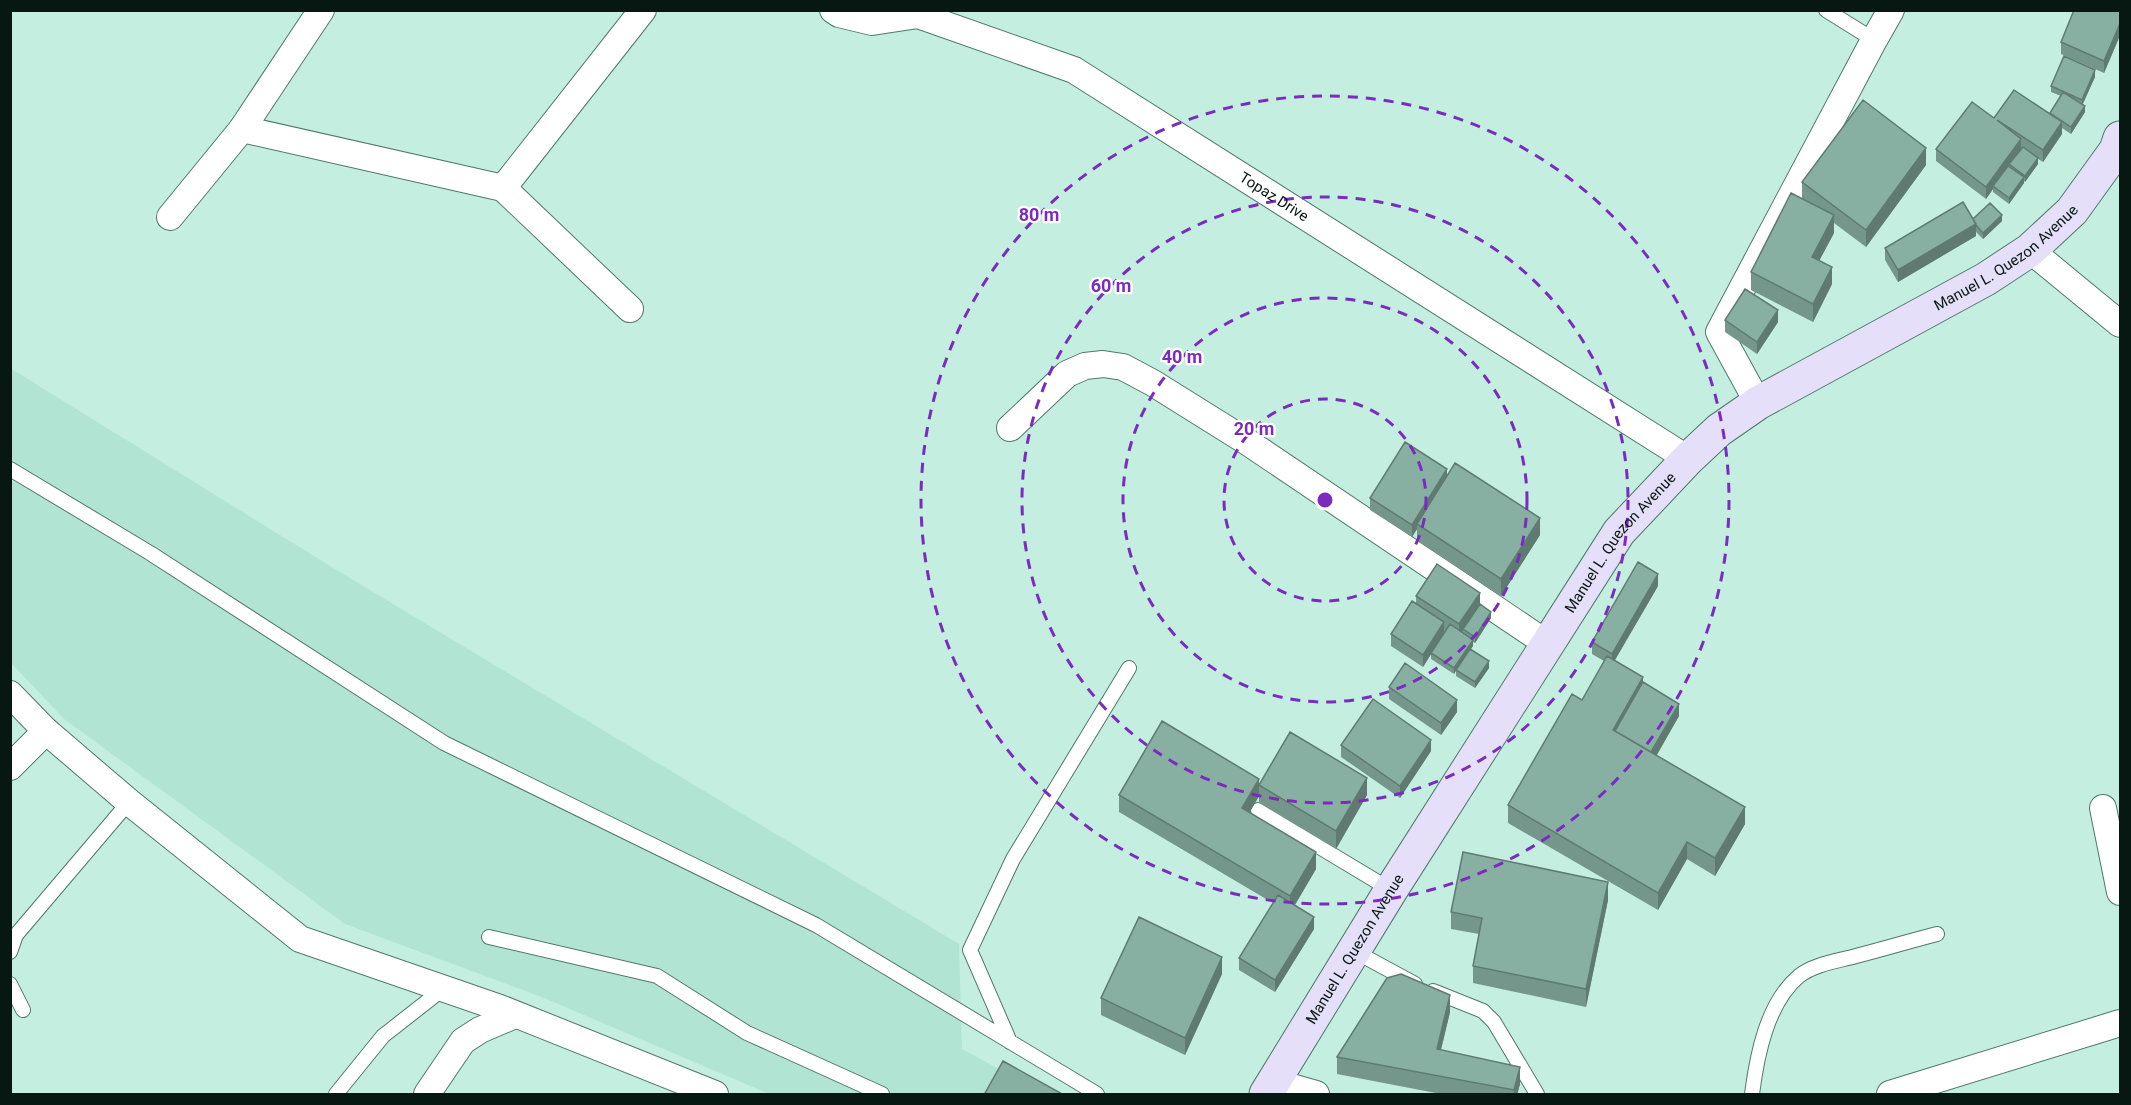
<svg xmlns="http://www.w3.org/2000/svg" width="2131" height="1105" viewBox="0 0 2131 1105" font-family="Roboto,sans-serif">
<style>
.built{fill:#b2e4d3}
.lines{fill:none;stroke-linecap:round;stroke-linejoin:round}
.service-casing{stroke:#50786b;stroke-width:16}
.minor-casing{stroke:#50786b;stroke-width:28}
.secondary-casing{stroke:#50786b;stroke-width:35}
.service{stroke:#fff;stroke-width:14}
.minor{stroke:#fff;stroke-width:26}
.secondary{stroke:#e6dff9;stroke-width:33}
.wall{fill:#75978b}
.shaded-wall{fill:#5f7b71}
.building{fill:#88b0a2;stroke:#5f7b71;stroke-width:1.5}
.ring{fill:none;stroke:#7b2cbf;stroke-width:3;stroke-dasharray:10 8}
.labels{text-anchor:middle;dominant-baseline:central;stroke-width:4.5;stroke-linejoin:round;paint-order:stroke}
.street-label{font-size:15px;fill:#071712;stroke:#fff}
.centre{fill:#7b2cbf;stroke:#fff;stroke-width:3}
.ring-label{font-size:18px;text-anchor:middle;font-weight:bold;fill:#7b2cbf;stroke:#fff;stroke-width:4.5;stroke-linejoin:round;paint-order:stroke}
</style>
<rect width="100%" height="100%" fill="#c4efe0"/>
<!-- built -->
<path class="built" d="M10 368 335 569 959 944 962 1049 1045 1094H769L544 998 345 924 64 719 11 663Z"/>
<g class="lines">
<!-- service casing -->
<g class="service-casing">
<path id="service" d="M1826 10 1874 40
M10 469 150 553 444 743 816 925 1097 1094
M1258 810 1391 890
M489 937 657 976 747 1033 882 1094
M1354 951 1415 984
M10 952 16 935 129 802
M10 984 23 1010
M1433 991 1483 1011 1494 1022 1537 1094
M1010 1042 970 950 1013 859 1129 668
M336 1094 383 1036 443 989
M1752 1094C1757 1055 1767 1003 1799 976 1814 964 1838 961 1856 956 1883 949 1910 941 1937 934"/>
</g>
<!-- minor casing -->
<g class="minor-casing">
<g id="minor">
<path id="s1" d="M833 10 839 14 872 22 918 15 1074 70 1688 459"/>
<path d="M242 129 503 188 630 309"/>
<path d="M503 188 643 10"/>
<path d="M170 217 242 129 321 10"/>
<path d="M2030 250 2120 324"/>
<path d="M1758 403 1719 332 1874 40 1891 10"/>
<path d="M1010 428 1067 374 1085 366 1103 364 1123 367 1153 383 1249 443 1549 645"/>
<path d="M10 694 46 731 129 802 300 939 500 1008 715 1094"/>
<path d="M10 767 46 731"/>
<path d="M2103 808 2120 892"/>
<path d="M1274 1082 1316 1094"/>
<path d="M427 1094 463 1041 480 1030 515 1015"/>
<path d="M1890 1094 2120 1023"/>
</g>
</g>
<!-- secondary casing -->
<g class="secondary-casing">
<g id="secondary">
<path id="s2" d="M1266 1094 1391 890 1619 532 1688 459 1719 430 1758 403 1986 279 2030 250 2072 211 2116 150 2120 138"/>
</g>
</g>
<!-- service -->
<use href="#service" class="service"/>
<!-- minor -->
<use href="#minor" class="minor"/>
<!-- secondary -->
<use href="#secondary" class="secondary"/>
</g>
<!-- wall -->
<path class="wall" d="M2121 10V33L2104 73 2061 54V42Z
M2095 77 2082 104 2085 112 2071 134 2062 128V134L2043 162 2038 159V164L2025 182 2024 181V183L2009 204 1993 192V189L1986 199 1936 161V149L1994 118 2050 114 2061 96 2051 92V86Z
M1926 165 1866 247 1834 223V233L1819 261 1832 284 1813 322 1751 290V272L1802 199V182Z
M1973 219 2002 221 1983 239 1976 232V236L1898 282 1885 260V248Z
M1725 320 1778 322 1757 354 1725 332Z
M1447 475 1540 535 1501 596 1417 541V529L1412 537 1370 510V498Z
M1658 586 1615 660 1643 682 1679 716 1656 755 1745 824 1715 876 1687 859 1658 910 1508 823V805L1582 700 1604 661 1592 654V642Z
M1416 596 1480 604 1491 618 1475 643 1473 642V646L1470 650 1489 668 1475 688 1456 676V671L1454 674 1431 659V654L1423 667 1391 646V634L1416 604Z
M1389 687 1457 712 1441 735 1389 699Z
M1341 745 1431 751 1400 798 1341 757Z
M1259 785 1367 795 1336 849 1259 803V796L1249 813 1316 869 1295 905 1314 929 1275 992 1239 970V958L1273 903 1119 812V795Z
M1608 900 1586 1007 1473 983V966L1479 934 1451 929V912Z
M1222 974 1185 1055 1101 1015V998Z
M1450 1012 1441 1050 1520 1084 1517 1095H1446L1337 1074V1057Z"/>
<!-- shaded-wall -->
<path class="shaded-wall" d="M2121 21V33L2104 73V61Z
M2095 70V77L2082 106V100Z
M2085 106V112L2071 134V127Z
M2062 122V134L2043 162V150Z
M2021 139V151L2009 164V167L1993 186V189L1986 199V187Z
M1926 148V165L1866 247V230Z
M2038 158V164L2025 182V176Z
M2024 177V183L2009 204V198Z
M1834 215V233L1812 274V257Z
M2002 215V221L1983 239V233Z
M1976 224V236L1898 282V270Z
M1832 267V284L1813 322V304Z
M1778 310V322L1757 354V342Z
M1447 469V481L1417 524V529L1412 537V525Z
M1540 518V535L1501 596V579Z
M1658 574V586L1612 665V654Z
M1480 593V605L1459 636V624Z
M1491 612V618L1475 643V637Z
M1444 622V634L1423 667V655Z
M1473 640V646L1457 670H1456L1454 674V668Z
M1489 661V668L1475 688V682Z
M1643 677V694L1618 738 1613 730Z
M1457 700V712L1441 735V723Z
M1679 704V716L1649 769V757Z
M1431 740V751L1400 798V786Z
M1367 778V795L1336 849V831Z
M1259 779V796L1242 826V808Z
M1745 807V824L1715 876V858Z
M1687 842V859L1658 910V893Z
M1316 852V869L1290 913V896Z
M1608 882V900L1586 1007V989Z
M1314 917V929L1275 992V980Z
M1222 957V974L1185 1055V1038Z
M1450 995V1012L1437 1066V1049Z
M1520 1067V1084L1517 1095H1514V1090Z"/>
<!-- building -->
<path class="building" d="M2074 10H2121V21L2104 61 2061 42Z
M2064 56 2095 70 2082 100 2051 86Z
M2014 90 2062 122 2043 150 1997 120 2021 139 1986 187 1936 149 1972 102 1994 118Z
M2063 92 2085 106 2071 127 2050 113Z
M1863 100 1926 148 1866 230 1802 182Z
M2023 147 2038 158 2025 176 2009 164Z
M2008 166 2024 177 2009 198 1993 186Z
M1791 193 1834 215 1812 257 1832 267 1813 304 1751 272Z
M1963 202 1976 224 1898 270 1885 248Z
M1990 203 2002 215 1983 233 1976 225 1973 219Z
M1745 289 1778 310 1757 342 1725 320Z
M1405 442 1447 469 1412 525 1370 498Z
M1455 463 1540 518 1501 579 1417 524Z
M1638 562 1658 574 1612 654 1592 642Z
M1437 564 1480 593 1459 624 1416 596Z
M1412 601 1444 622 1423 655 1391 634Z
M1480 604 1491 612 1475 637 1463 629Z
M1450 624 1473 640 1454 668 1431 653Z
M1470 649 1489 661 1475 682 1456 670Z
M1607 656 1643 677 1613 730 1745 807 1715 858 1687 842 1658 893 1508 805 1572 694 1582 700Z
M1405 663 1457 700 1441 723 1389 687Z
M1643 682 1679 704 1651 752 1615 731Z
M1373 699 1431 740 1400 786 1341 745Z
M1162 721 1259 779 1242 808 1316 852 1290 896 1119 795Z
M1290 732 1367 778 1336 831 1259 785Z
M1463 852 1608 882 1586 989 1473 966 1482 918 1451 912Z
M1278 895 1314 917 1275 980 1239 958Z
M1139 917 1222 957 1185 1038 1101 998Z
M1401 974 1450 995 1437 1049 1520 1067 1514 1090 1337 1057 1387 978Z
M1003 1061 1064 1095H984Z"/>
<!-- distance rings -->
<g class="ring">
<circle cx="1325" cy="500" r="101"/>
<circle cx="1325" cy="500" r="202"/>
<circle cx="1325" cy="500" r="303"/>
<circle cx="1325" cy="500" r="404"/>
</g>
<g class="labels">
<!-- street labels -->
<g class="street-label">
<text stroke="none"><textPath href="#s1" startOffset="490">Topaz Drive</textPath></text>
<text stroke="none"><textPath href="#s2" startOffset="1142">Manuel L. Quezon Avenue</textPath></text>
<text stroke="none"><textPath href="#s2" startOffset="656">Manuel L. Quezon Avenue</textPath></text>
<text stroke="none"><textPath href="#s2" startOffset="170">Manuel L. Quezon Avenue</textPath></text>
</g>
</g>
<circle cx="1325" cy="500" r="9" class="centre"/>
<g class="ring-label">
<text x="1039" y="221">80 m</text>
<text x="1111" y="292">60 m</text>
<text x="1182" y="363">40 m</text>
<text x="1254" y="435">20 m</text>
</g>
<!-- border -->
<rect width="2131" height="1105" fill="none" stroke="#071712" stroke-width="24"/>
</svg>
